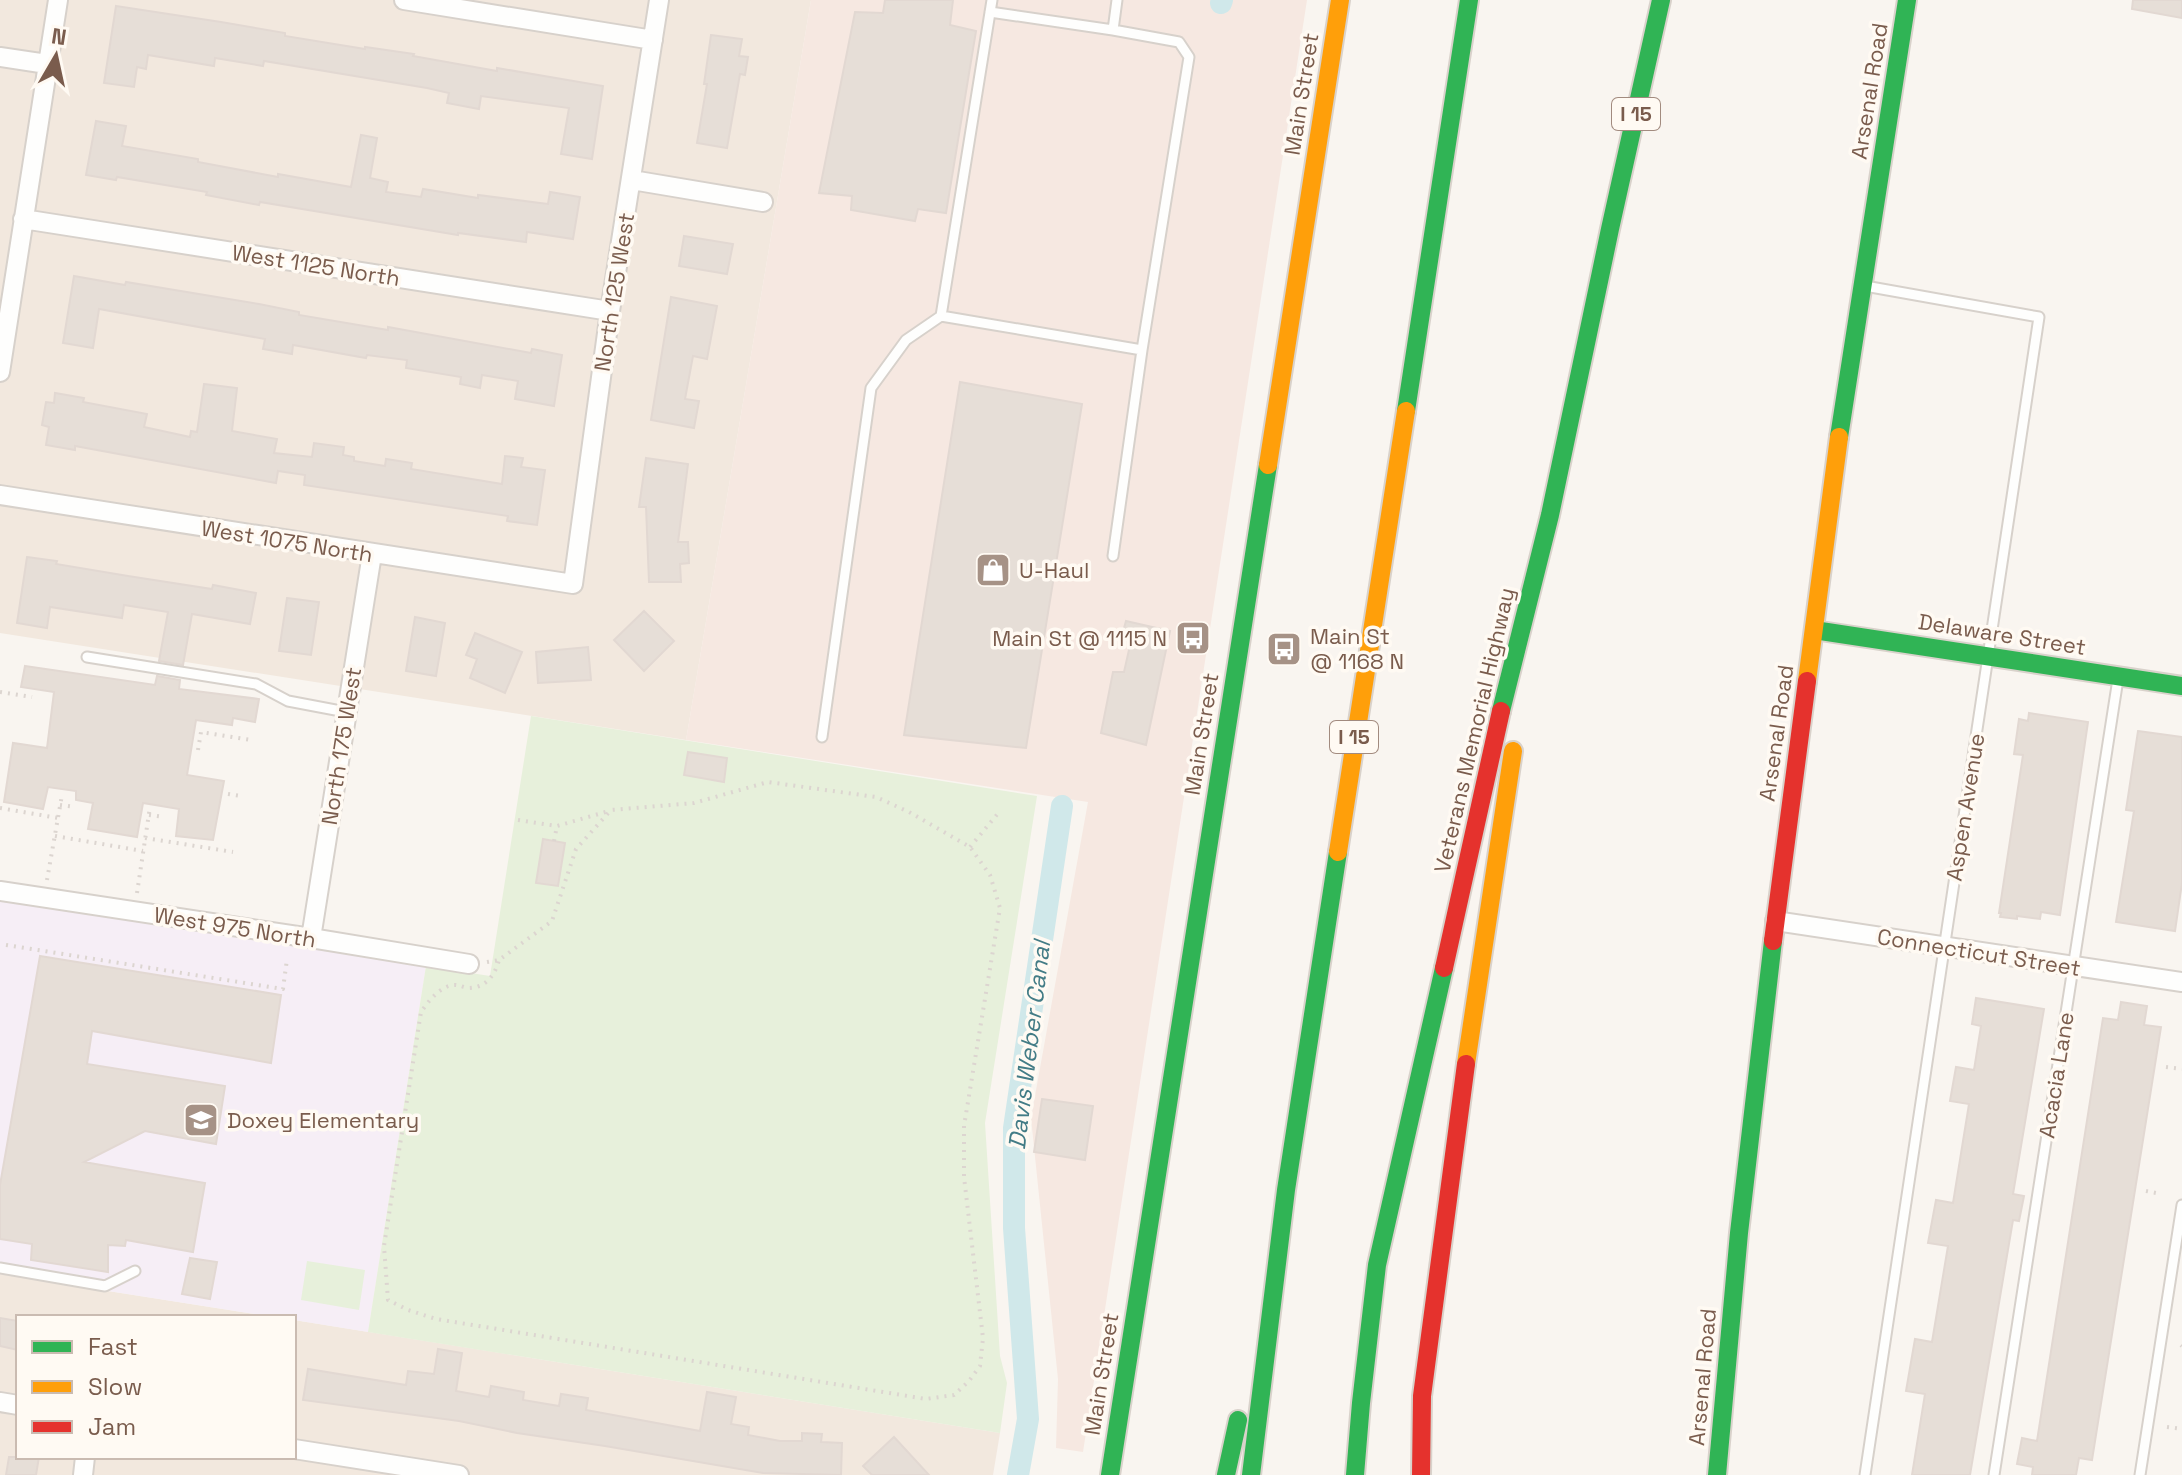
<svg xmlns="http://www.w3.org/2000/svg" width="2182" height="1475" viewBox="0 0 2182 1475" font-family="'Space Grotesk',sans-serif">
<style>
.residential{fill:#f2e8de}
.commercial{fill:#f6e8e1}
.education{fill:#f6eef6}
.green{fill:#e7f0db}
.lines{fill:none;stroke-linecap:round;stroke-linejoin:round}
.canal{stroke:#d0e8ea;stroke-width:22}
.building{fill:#e6ded7;stroke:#e2d8d2;stroke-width:2}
.lane-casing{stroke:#d7d1cb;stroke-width:13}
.street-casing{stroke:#d7d1cb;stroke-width:22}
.fast-casing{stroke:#d9d2cb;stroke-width:22}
.slow-casing{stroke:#d9d2cb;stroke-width:22}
.jam-casing{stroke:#d9d2cb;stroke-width:22}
.path{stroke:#dcd5d0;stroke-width:4;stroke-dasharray:2 6;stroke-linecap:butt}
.lane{stroke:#fefefd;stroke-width:9}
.street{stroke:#fefefd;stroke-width:18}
.fast{stroke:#30b455;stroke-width:18}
.slow{stroke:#ff9f0a;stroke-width:18}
.jam{stroke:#e5322d;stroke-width:18}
.labels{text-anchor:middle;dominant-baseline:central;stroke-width:7;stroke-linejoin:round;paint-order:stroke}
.shield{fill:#fffaf3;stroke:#a28b7f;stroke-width:2}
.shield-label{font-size:20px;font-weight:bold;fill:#7a5c4d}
.street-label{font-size:22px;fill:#7a5c4d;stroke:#fffaf3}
.poi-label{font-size:22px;fill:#7a5c4d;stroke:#fffaf3;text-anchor:start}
.water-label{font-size:24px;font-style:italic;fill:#437c86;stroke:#fffaf3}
</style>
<rect width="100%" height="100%" fill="#f9f5f0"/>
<!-- residential -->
<path class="residential" d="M0 0H811L686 740 0 633Z
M0 1274 273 1317H18V1457H294V1320L1000 1433 993 1475H0Z"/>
<!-- commercial -->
<path class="commercial" d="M811 0H1307L1083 1452 1056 1448 1058 1379 1031 1118 1088 802 686 740Z"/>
<!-- education -->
<path class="education" d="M0 901 426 966 368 1332 294 1320V1317H273L0 1274Z"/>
<!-- green -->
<path class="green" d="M531 716 1037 796 985 1123 1000 1356 1007 1383 1000 1433 368 1332 426 966 490 976Z
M307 1261 365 1270 359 1310 301 1300Z"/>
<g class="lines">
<!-- canal -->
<path class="canal" d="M1221 3 1222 0
M1018 1475 1028 1419 1014 1228V1128L1062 806"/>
</g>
<!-- building -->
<path class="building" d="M885 0H953L950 25 976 31 946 213 918 209 915 221 851 210 852 196 819 193 855 12 883 13Z
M2133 0H2182V18L2132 9Z
M116 6 221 22 285 33V36L365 49V47L414 54 413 56 497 71V68L603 86 592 159 561 154 569 108 481 96 479 109 447 103 449 93 427 88 264 61 263 66 215 58 214 66 148 55 146 69 137 67 134 87 104 83Z
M711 35 742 39 739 56 748 57 745 75 740 74 727 148 697 143 707 84H704Z
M96 121 126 126 122 146 198 159V162L278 177V174L351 187 361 135 377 138 370 178 388 182 386 192 421 197 423 189 478 198V195L540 203 548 204 550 192 580 197 573 239 527 232 526 242 458 233V235L260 202 259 205 206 195 207 192 117 177 116 180 86 175Z
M684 236 733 244 727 274 679 266Z
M74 276 125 285 126 282 259 304 299 312V315L388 330V327L531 353 532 349 562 355 554 406 515 399 518 381 482 375 480 388 460 384 461 377 406 368 407 360 367 355 366 358 293 345 292 354 263 349 265 339 99 309 93 348 63 343Z
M671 297 717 306 707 359 693 356 685 399 699 401 694 428 651 420Z
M960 382 1082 404 1026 748 904 735Z
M204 384 237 388 232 431 277 439 274 453 312 457 314 443 344 447 343 455 354 457V461L385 466 386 459 412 463 411 469 502 484 505 456 523 458 521 467 545 470 537 525 507 521 508 516 304 485 305 475 278 471 276 483 75 446V450L46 445 49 427 42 425 46 402 54 403 55 393 84 398 83 402 147 414 144 427 190 437 191 431 197 432Z
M646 458 688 464 678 542H688L689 563 680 564 681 582H649L646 507H639Z
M27 557 57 561 56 564 128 576 212 589 213 585 256 593 250 624 192 614 183 665 159 661 168 612 124 605 122 618 50 607 47 628 17 623Z
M287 598 319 602 311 655 279 651Z
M644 611 674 641 644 671 614 640Z
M415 617 445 623 436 676 406 671Z
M1126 621 1170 631 1146 745 1101 733 1113 672H1124L1131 641 1121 639Z
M475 633 522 652 505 693 470 678 477 659 466 655Z
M588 647 591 680 538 683 536 652Z
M25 666 155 685 157 676 180 680 179 689 259 699 255 722 233 718 232 725 196 720 187 775 224 781 213 840 176 836 179 809 143 803 137 837 88 829 93 803 76 800V791L48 787 43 809 4 802 13 743 47 748 54 692 21 687Z
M2029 713 2088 722 2060 915 2041 912 2040 919 2017 916V919L2000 917 2001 913H1999L2023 755 2014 754 2019 719 2028 721Z
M2138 731 2182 737V883L2175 931 2116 922 2134 811 2126 810Z
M688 752 727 758 724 782 684 775Z
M543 839 565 843 558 886 536 883Z
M40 956 281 995 271 1063 92 1031 87 1064 225 1086 216 1144 145 1131 84 1162 205 1183 193 1252 126 1240 125 1246 108 1245V1272L31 1260 32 1244 0 1239V1185Z
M1976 998 2044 1009 2013 1194 2024 1196 2019 1221 2013 1220 1970 1475H1912L1925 1394 1906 1391 1915 1339 1932 1342 1948 1246 1928 1243 1936 1200 1953 1203 1969 1104 1950 1101 1956 1067 1974 1070 1981 1026 1972 1024Z
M2121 1002 2147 1006 2144 1025 2161 1027 2092 1460 2079 1458 2076 1475H2032L2033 1467 2017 1464 2022 1438 2037 1441 2103 1018 2118 1020Z
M1042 1099 1093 1106 1085 1160 1034 1152Z
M190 1258 217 1262 210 1299 182 1294Z
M0 1318 18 1321V1350L0 1346Z
M438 1349 462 1353 456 1391 489 1397 491 1386 524 1392 523 1400 559 1406 561 1394 588 1398 586 1410 700 1431 707 1392 736 1397 731 1424 749 1427 748 1435 780 1441H802V1433L822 1434 821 1442 842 1443 841 1475 763 1473 605 1446 517 1433 459 1421 303 1400 308 1369 406 1385 408 1371 434 1374Z
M894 1437 929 1475H872L863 1466Z
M9 1457H39L36 1475H6Z"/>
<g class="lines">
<!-- lane casing -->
<g class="lane-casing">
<path id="lane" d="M990 12 1113 30
M941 316 992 0
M1113 556 1142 350 1189 57 1179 42 1113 30 1117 0
M87 657 256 684 288 701 346 712
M822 737 871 388 906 340 941 316 1142 350
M0 1268 105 1286 135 1271
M1865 1475 2039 317 1865 286
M1994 1475 2118 679
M2140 1475 2182 1205"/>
</g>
<!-- street casing -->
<g class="street-casing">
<path id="street" d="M404 0 653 40
M0 57 47 64
M632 180 763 202
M23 219 610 311
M0 372 58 0
M0 495 573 584 610 311 659 0
M0 891 311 938 469 964
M1775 921 2182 982
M311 938 372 554
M0 1402 18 1405
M294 1449 459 1475
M83 1475 85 1457"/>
</g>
<!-- fast casing -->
<g class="fast-casing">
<path id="fast" d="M1406 411 1469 0
M1839 437 1907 0
M1814 630 2182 686
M1501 711 1550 515 1610 229 1661 0
M1110 1475 1268 465
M1226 1475 1238 1420
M1251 1475 1286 1190 1338 852
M1355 1475 1361 1403 1377 1265 1444 968
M1717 1475 1739 1233 1773 941"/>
</g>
<!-- slow casing -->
<g class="slow-casing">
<path id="slow" d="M1268 465 1340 0
M1807 681 1839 437
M1338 852 1406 411
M1466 1064 1513 751"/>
</g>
<!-- jam casing -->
<g class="jam-casing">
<path id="jam" d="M1773 941 1807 681
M1444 968 1501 711
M1421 1475 1422 1396 1466 1064"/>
</g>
<!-- path -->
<path class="path" d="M0 692 32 697
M198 750 201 732 251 740
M228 794 241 796
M60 805 75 807
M0 808 58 818
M149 815 164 817
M518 820 557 826 609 811
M55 836 143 851
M145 838 233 852
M554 841 557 826
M970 847 1000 811
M47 880 62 795
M137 893 150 807
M6 945 283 989 287 959
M487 962 499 960 552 921 576 849 611 810 694 803 768 782 876 797 909 812 970 847 990 875 1000 908 964 1126V1177L983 1338 980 1366 969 1381 954 1395 926 1399 436 1319 408 1310 388 1300 384 1246 421 1012C428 1002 437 990 449 986 457 983 461 987 468 988 486 988 495 975 499 960
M2166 1067 2182 1069
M2146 1191 2161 1194
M2181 1345 2182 1346
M2167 1427 2182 1429"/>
<!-- lane -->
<use href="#lane" class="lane"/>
<!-- street -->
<use href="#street" class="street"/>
<!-- fast -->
<use href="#fast" class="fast"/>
<!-- slow -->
<use href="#slow" class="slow"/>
<!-- jam -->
<use href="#jam" class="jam"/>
</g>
<!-- icons -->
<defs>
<g id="shop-square" transform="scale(1.8)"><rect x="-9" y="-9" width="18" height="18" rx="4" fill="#a69286" stroke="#fffaf3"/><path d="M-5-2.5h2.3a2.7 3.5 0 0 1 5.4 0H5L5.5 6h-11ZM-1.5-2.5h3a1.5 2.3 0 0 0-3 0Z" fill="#fff"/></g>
<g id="bus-square" transform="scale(1.8)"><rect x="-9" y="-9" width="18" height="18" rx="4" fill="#a69286" stroke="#fffaf3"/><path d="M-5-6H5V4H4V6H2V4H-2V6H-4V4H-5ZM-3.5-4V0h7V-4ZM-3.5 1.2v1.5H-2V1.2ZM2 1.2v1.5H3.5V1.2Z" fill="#fff"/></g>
<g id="school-square" transform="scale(1.8)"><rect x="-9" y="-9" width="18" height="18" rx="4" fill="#a69286" stroke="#fffaf3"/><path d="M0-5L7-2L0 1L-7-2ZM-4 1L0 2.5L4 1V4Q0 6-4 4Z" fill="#fff"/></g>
</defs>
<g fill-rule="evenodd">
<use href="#shop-square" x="993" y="570"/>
<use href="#bus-square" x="1193" y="638"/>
<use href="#bus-square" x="1284" y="649"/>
<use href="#school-square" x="201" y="1120"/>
</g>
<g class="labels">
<!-- shield labels -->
<g class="shield">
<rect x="1612" y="98" width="48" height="32" rx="6"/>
<rect x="1330" y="721" width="48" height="32" rx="6"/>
</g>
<g class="shield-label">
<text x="1636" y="114">I 15</text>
<text x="1354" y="737">I 15</text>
</g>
<!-- street labels -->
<g class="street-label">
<text transform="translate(1869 91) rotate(-81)">Arsenal Road</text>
<text transform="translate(1301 94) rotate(-81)">Main Street</text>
<text transform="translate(316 265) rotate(9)">West 1125 North</text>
<text transform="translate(614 292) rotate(-81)">North 125 West</text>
<text transform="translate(287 541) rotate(9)">West 1075 North</text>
<text transform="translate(2002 634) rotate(9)">Delaware Street</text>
<text transform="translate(1474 730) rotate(-77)">Veterans Memorial Highway</text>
<text transform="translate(1776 733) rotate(-82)">Arsenal Road</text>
<text transform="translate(1201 734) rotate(-81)">Main Street</text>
<text transform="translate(341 746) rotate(-81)">North 175 West</text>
<text transform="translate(1965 807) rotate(-81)">Aspen Avenue</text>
<text transform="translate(235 927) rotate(9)">West 975 North</text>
<text transform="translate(1979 952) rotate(9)">Connecticut Street</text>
<text transform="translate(2056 1075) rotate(-81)">Acacia Lane</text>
<text transform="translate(1101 1374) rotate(-81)">Main Street</text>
<text transform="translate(1702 1377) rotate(-85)">Arsenal Road</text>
</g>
<!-- poi labels -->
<g class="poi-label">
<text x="1019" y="570">U-Haul</text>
<text x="1310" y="636">Main St<tspan x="1310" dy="25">@ 1168 N</tspan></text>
<text x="1167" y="638" text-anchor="end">Main St @ 1115 N</text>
<text x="227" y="1120">Doxey Elementary</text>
</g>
<!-- water labels -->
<g class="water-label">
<text transform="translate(1029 1045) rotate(-83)">Davis Weber Canal</text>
</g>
</g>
<!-- legend -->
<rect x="16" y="1315" width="280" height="144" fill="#fffaf3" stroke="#cabbb1" stroke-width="2"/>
<rect x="32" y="1341" width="40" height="12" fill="#30b455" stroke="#cabbb1" stroke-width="2"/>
<text x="88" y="1355" font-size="24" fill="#7a5c4d">Fast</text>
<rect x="32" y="1381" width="40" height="12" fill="#ff9f0a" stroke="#cabbb1" stroke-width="2"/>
<text x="88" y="1395" font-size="24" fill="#7a5c4d">Slow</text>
<rect x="32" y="1421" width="40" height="12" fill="#e5322d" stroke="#cabbb1" stroke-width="2"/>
<text x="88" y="1435" font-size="24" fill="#7a5c4d">Jam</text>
<!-- north arrow -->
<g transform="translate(56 56) rotate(9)" stroke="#fffaf3" stroke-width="6" paint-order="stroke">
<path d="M0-6L14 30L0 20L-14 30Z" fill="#7a5c4d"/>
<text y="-12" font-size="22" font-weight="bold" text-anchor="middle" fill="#7a5c4d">N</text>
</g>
</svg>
